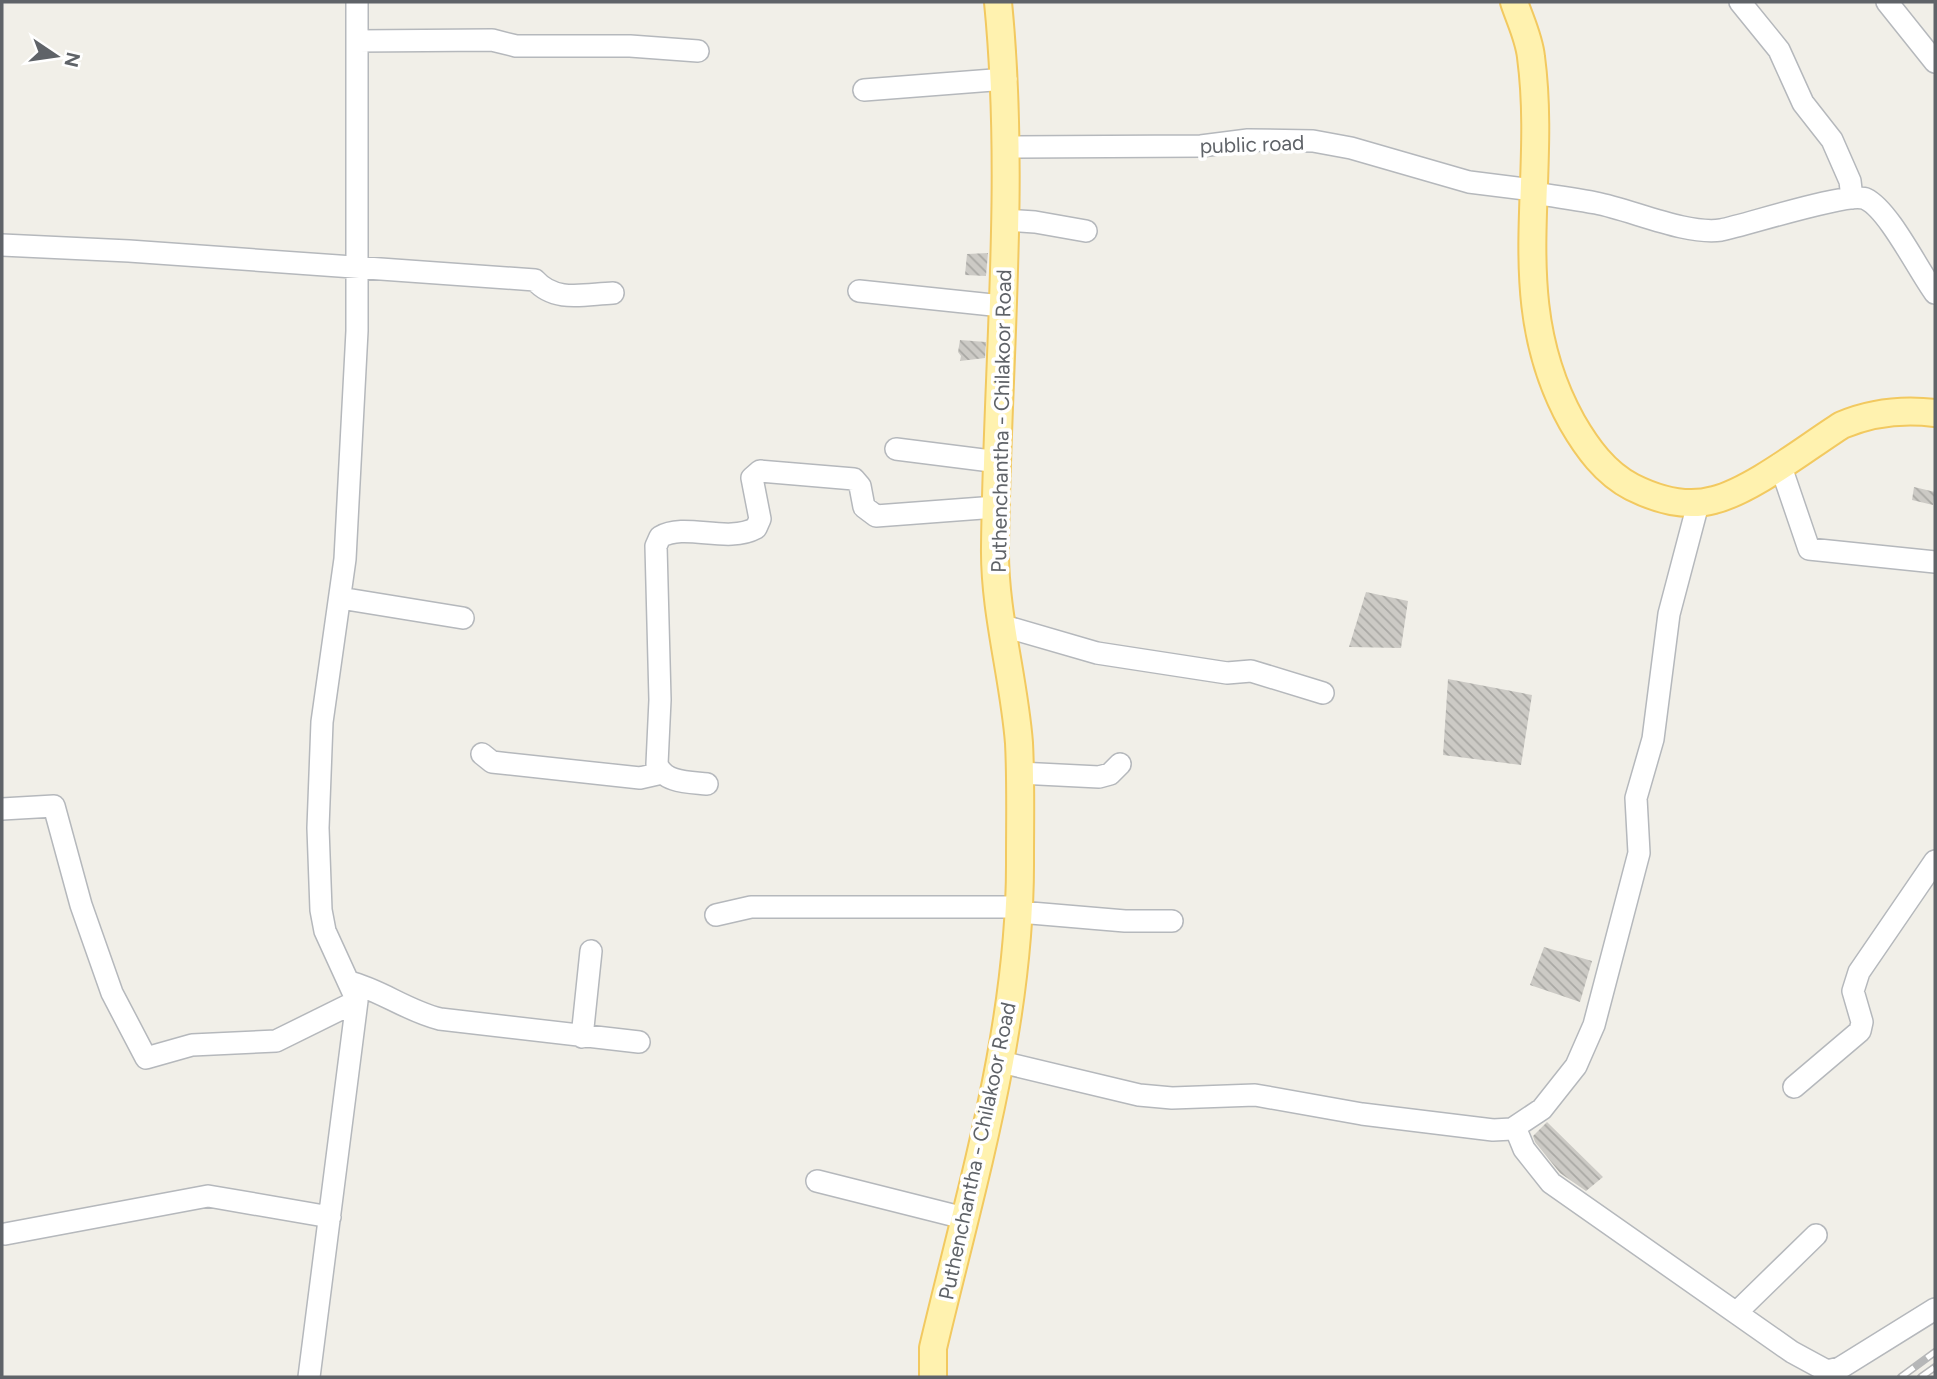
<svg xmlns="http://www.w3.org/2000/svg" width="1937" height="1379" viewBox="0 0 1937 1379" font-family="Figtree,sans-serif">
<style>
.building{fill:url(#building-back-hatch)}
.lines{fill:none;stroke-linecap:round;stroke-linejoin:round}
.minor-casing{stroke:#b5b8bc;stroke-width:24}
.major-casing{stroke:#f2c960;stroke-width:30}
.minor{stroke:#fff;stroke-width:21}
.major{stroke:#fff2af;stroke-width:26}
.rail-casing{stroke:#b6b7b8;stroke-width:8}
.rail{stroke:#fff;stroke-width:5;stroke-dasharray:16;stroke-linecap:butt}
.labels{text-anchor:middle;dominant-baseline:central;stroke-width:7;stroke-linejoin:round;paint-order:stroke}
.street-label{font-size:21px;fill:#5f6368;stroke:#fff}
</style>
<defs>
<pattern id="building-back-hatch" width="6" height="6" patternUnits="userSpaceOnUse" patternTransform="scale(1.75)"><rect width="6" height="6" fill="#cccac5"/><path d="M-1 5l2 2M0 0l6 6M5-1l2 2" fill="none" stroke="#a9a8a4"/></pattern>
</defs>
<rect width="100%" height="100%" fill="#f1efe8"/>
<!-- building -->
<path class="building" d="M988 253 986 276 965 275 967 254Z
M960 340 986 342 985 358 960 361 961 356 958 352Z
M1914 487 1935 492 1933 505 1912 500Z
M1366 592 1408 601 1401 648 1349 647Z
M1448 679 1532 695 1521 765 1443 755Z
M1544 947 1592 961 1580 1002 1530 985Z
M1547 1122 1603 1177 1586 1191 1560 1173 1535 1142 1533 1136Z"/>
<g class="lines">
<!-- minor casing -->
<g class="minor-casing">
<path id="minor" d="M1740 2 1779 50 1803 103 1832 140 1850 181 1852 198
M1887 2 1935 62
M357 41 492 40 516 46H630L698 51
M864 90 1006 79
M1007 147 1201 146 1248 140 1313 141 1351 148 1469 182 1533 190
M1533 193C1554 196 1575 199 1596 203 1632 210 1686 235 1721 230 1747 225 1849 191 1866 199 1889 210 1918 270 1935 293
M1005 220 1035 222 1086 231
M2 245 129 251 535 280C555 303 585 294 613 293
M859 291 1002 306
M896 449 999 462
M1780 464 1809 549 1935 562
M340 598 463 618
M1004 626 1097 653 1227 673 1251 671 1323 693
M482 754 492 762 640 778 662 773
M1019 773 1099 777 1110 774 1120 764
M707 784C689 782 664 783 657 764L660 700 656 546 660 537C685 522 727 544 756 528L760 519 752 478 760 471 854 479 860 486 864 507 876 516 996 507
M2 809 54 806 81 905 112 993 146 1058 192 1045 276 1041 357 1001
M1019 912 1125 921H1172
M716 915 751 907H1019
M349 982C381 990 407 1011 440 1019L639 1042
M582 1037 591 951
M1001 1062 1139 1095 1172 1098 1255 1095 1362 1114 1493 1130 1512 1129 1542 1109 1576 1066 1594 1025 1639 853 1636 798 1653 739 1669 614 1698 504
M1794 1087 1860 1031 1862 1022 1853 991 1859 972 1935 861
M1515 1127 1524 1149 1551 1183 1792 1352 1827 1371
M817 1181 964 1218
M5 1234 208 1196 330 1217
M1737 1312 1816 1235
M309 1377 357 1001 325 931 321 910 318 828 322 722 345 559 357 331V2
M1828 1377 1827 1371 1840 1368 1935 1309"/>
</g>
<!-- major casing -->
<g class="major-casing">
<path id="major" d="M1514 2C1520 20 1529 38 1531 57 1548 185 1504 300 1572 422 1587 448 1605 473 1632 487 1658 500 1686 508 1714 500 1753 490 1807 447 1842 425 1873 412 1902 409 1935 413
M933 1377V1348C971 1187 1021 1026 1020 859 1020 821 1021 782 1019 743 1014 678 994 612 995 547 997 365 1016 183 998 2"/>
</g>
<!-- minor -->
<use href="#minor" class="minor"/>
<!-- major -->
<use href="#major" class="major"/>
<!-- rail casing -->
<g class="rail-casing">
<path id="rail" d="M1901 1377 1935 1352
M1921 1377 1935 1367"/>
</g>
<!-- rail -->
<use href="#rail" class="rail"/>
</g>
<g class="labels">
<!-- street labels -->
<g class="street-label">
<text transform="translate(1252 144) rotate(-2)">public road</text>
<text transform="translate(1001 421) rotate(-89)">Puthenchantha - Chilakoor Road</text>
<text transform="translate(977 1151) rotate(-78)">Puthenchantha - Chilakoor Road</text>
</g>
</g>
<!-- border -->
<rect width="1937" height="1379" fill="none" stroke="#5f6368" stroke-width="7"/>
<!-- north arrow -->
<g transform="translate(56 56) rotate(103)" stroke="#ffffff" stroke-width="5" paint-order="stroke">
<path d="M0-5L12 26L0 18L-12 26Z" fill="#5f6368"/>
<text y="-10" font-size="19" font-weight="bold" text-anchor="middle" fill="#5f6368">N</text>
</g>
</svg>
